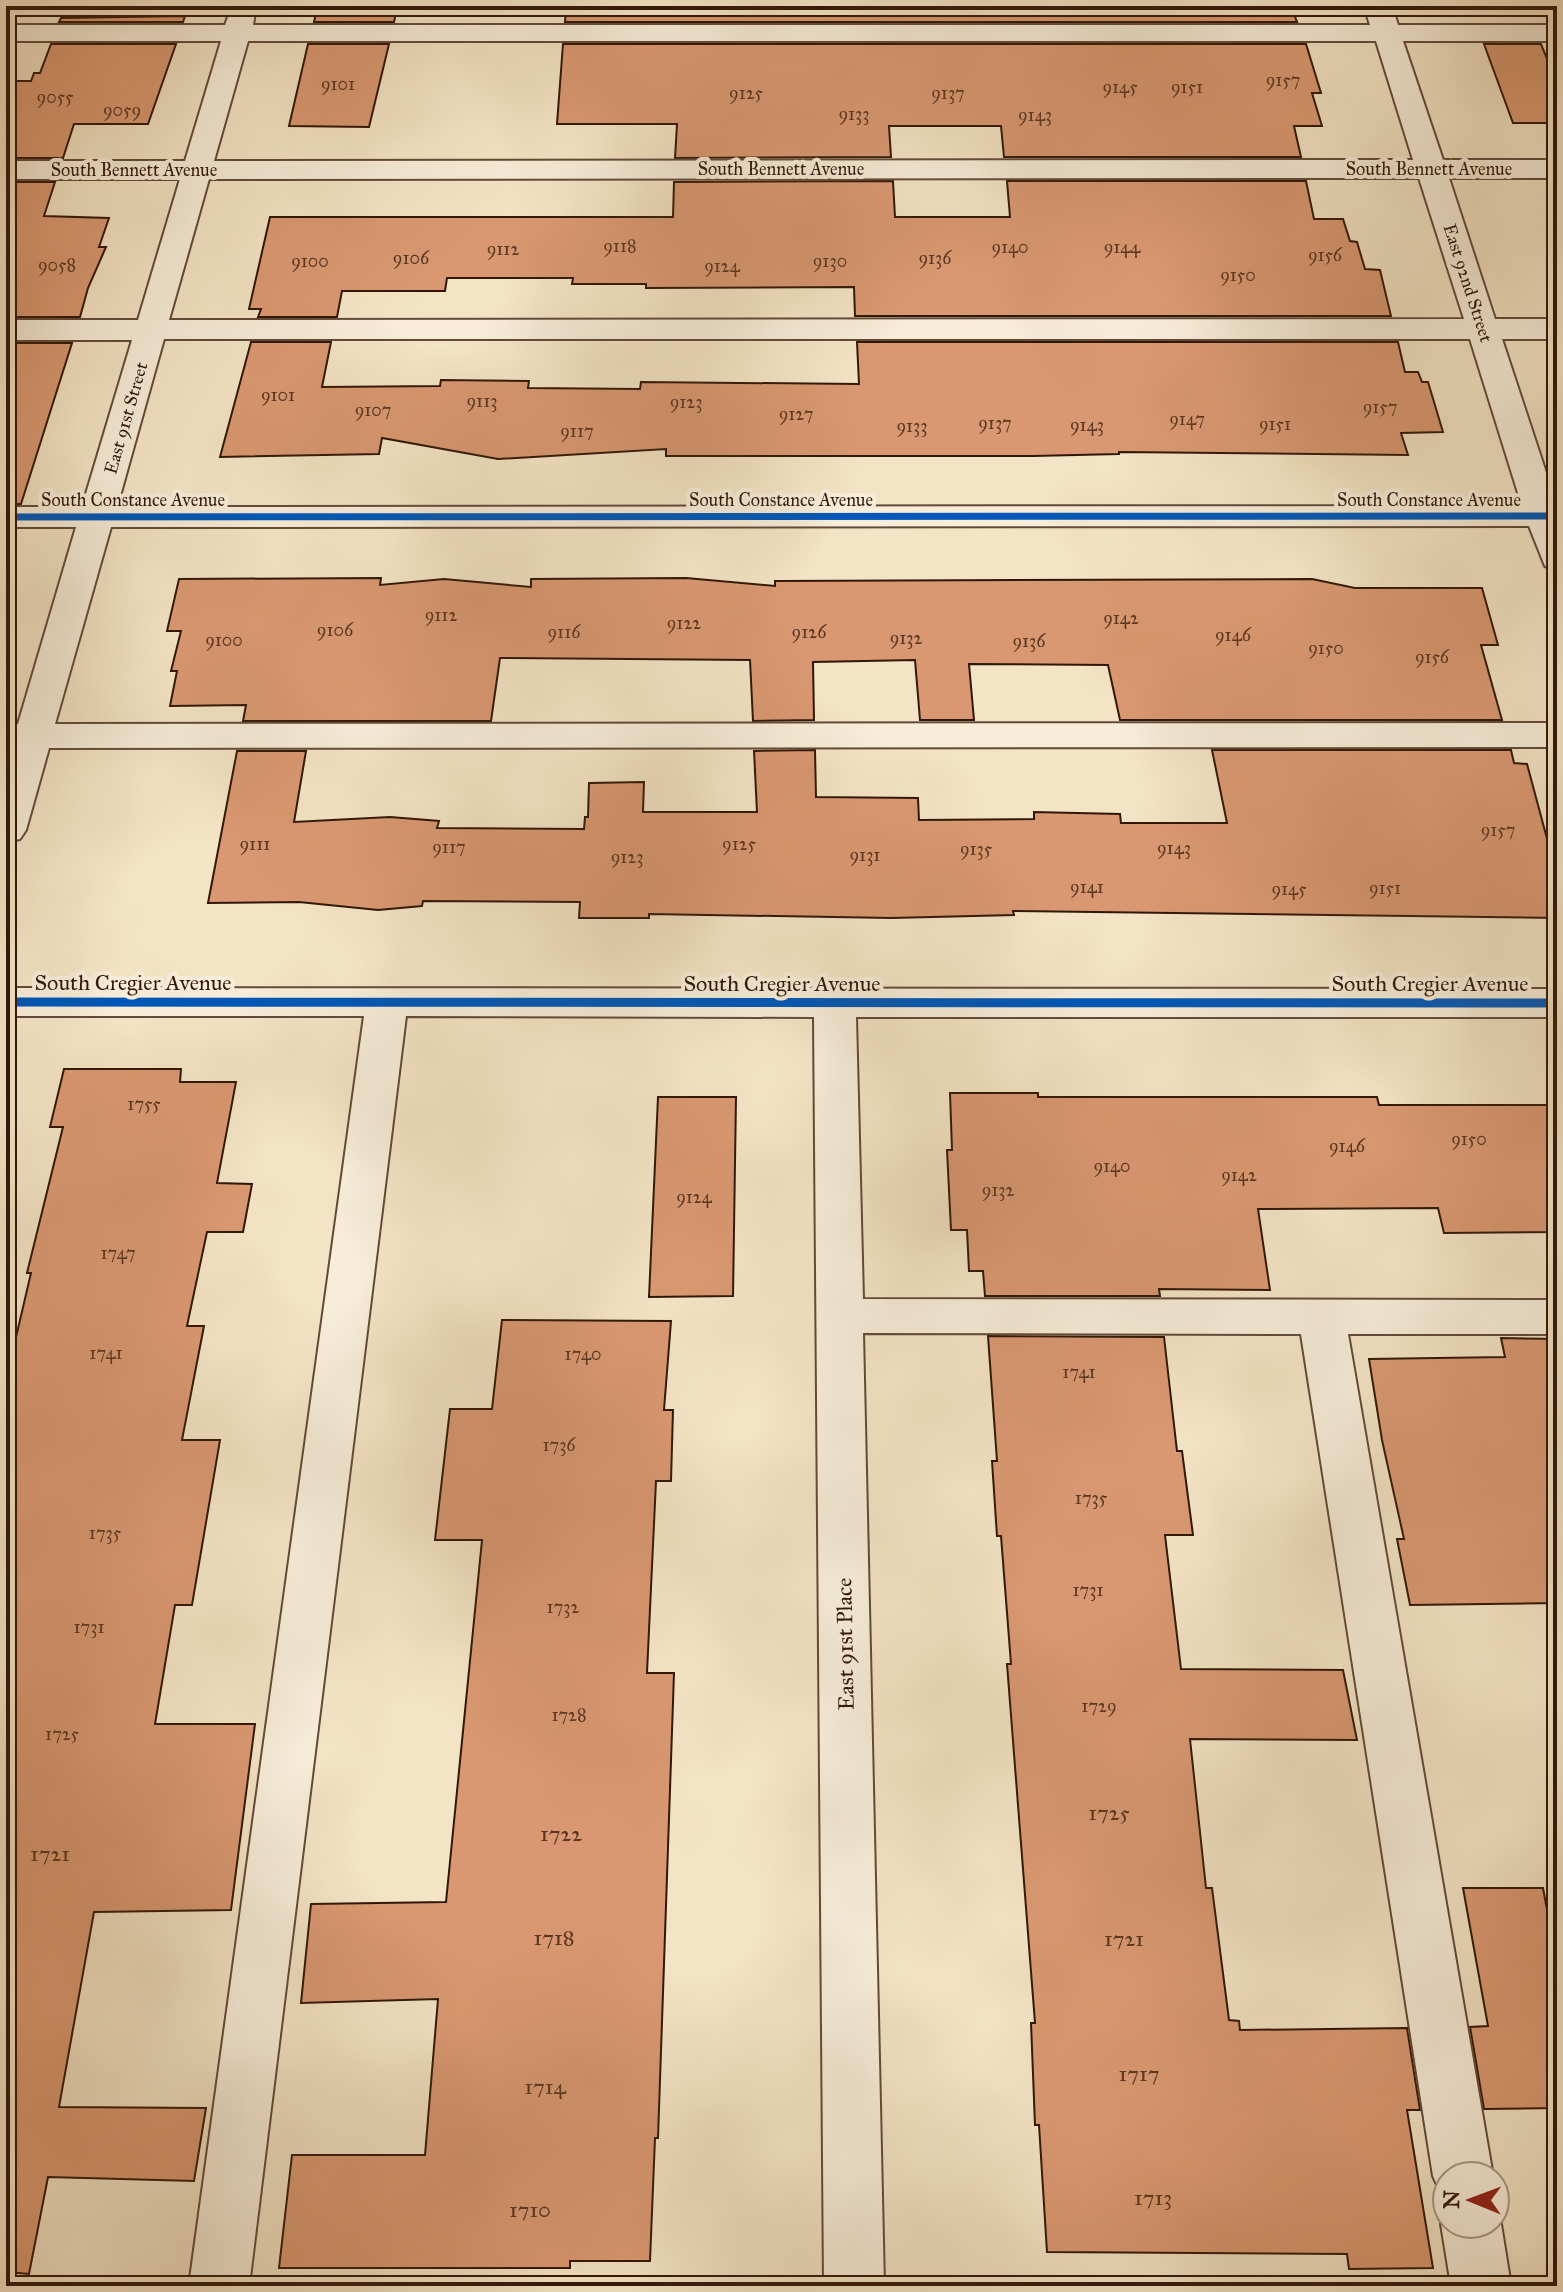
<svg xmlns="http://www.w3.org/2000/svg" width="1563" height="2292" viewBox="0 0 1563 2292" font-family="'IM FELL Great Primer',serif">
<style>
.building{fill:#d99871;stroke:#311709;stroke-width:2}
.lines{fill:none;stroke-linecap:round;stroke-linejoin:round}
.minor-casing{stroke:#624a38;stroke-width:4}
.minor{fill:#f7edd9;fill-rule:evenodd}
.cycleway-far1-casing{stroke:#f7edd9;stroke-width:11}
.cycleway-casing{stroke:#f7edd9;stroke-width:14}
.cycleway-far1{stroke:#0057b8;stroke-width:7}
.cycleway{stroke:#0057b8;stroke-width:9}
.labels{text-anchor:middle;dominant-baseline:central;stroke-width:8;stroke-linejoin:round;paint-order:stroke}
.number-label{font-size:18px;fill:#5b3723}
.far-street-label{font-size:18px;fill:#311709;stroke:#f7edd9}
.street-label{font-size:22px;fill:#311709;stroke:#f7edd9}
.near-number-label{font-size:22px;fill:#5b3723}
</style>
<rect width="100%" height="100%" fill="#f3e4c5"/>
<filter id="stains"><feTurbulence type="fractalNoise" baseFrequency=".0025" numOctaves="4"/><feColorMatrix values="0 0 0 0 .2 0 0 0 0 .09 0 0 0 0 .02 0 0 0 .5 -.17"/></filter>
<radialGradient id="worn" r=".72"><stop offset=".6" stop-color="#630" stop-opacity="0"/><stop offset="1" stop-color="#630" stop-opacity=".3"/></radialGradient>
<!-- building -->
<path class="building" d="M632 6H1291L1297 22H565L566 8Z
M397 8 394 22H314L317 9Z
M185 16 183 22H59L61 18Z
M51 44H176L148 124H74L63 158H6V81H31L34 73H40Z
M308 44H389L369 127 289 126Z
M563 44H1306L1321 93H1312L1322 126H1294L1301 157H1004L1001 126H889L891 157 675 158 677 124H557Z
M1484 44H1541L1557 83V123H1513Z
M893 181 895 217H1010L1007 181H1306L1314 219H1343L1350 241 1357 242 1365 269 1380 270 1391 316H855L854 287 646 288V284H572L573 278H447L445 291H342L337 317H258L261 309H249L270 217H673L674 182Z
M6 182H55L44 216 109 218 99 247H106L88 288 80 317H6Z
M251 342H331L322 387 440 386 441 380 529 381 528 388 640 389 641 382 859 384 857 342H1398L1405 372H1418L1422 382H1428L1443 432 1401 433 1408 455 1119 452V454L1033 456H666V449L498 459 382 438 379 454 220 457Z
M6 343H72L21 504H6Z
M381 578 380 585 444 579 531 587V579L686 578 775 586V581L1312 579 1355 588H1482L1498 645H1481L1502 720H1120L1108 665 969 664 974 720H920L915 660 813 662 814 720 753 721 750 660 500 658 491 721H243L246 705 170 706 177 671H171L181 631H167L179 579Z
M815 750 816 797 918 798 919 820 1034 819V812L1120 814 1121 823H1227L1212 750H1511L1514 763 1527 764 1557 876V918L1013 911 1014 915 891 918 649 914V918H579L580 902 423 901 422 906 378 910 299 902 208 903 237 751H306L294 822 390 817 439 821 437 828 584 829 585 817H588L589 783 644 782 643 812H757L754 751Z
M64 1069H181L180 1082H236L217 1183 252 1184 243 1232H207L187 1326H204L182 1440H220L192 1605H175L155 1724H255L231 1910 94 1912 59 2107 206 2108 194 2181 48 2177 29 2274 6 2272V1380L31 1273H27L63 1127H50Z
M950 1093H1038V1097H1377L1379 1105H1557V1232L1444 1233 1438 1208 1258 1209 1270 1290 1159 1289 1160 1296H985L983 1271H969L967 1230H951L947 1150H952Z
M658 1097H736L733 1296 649 1297Z
M502 1320 671 1321 664 1410H673L671 1481H656L647 1673H674L658 2138H655L650 2261H570V2268H279L292 2155H425L438 1999 301 2003 311 1904 446 1902 482 1540H435L450 1409H492Z
M988 1336 1164 1337 1177 1451H1182L1193 1535H1165L1181 1669 1343 1670 1357 1740 1190 1739 1206 1888H1212L1229 2020 1239 2021 1240 2030 1407 2028 1420 2110H1407L1433 2268 1349 2269 1347 2254 1047 2252 1039 2125H1035L1031 2023H1035L1007 1664H1011L1001 1536H997L992 1461H997Z
M1501 1338 1557 1339V1603L1410 1605 1397 1539H1404L1382 1440 1369 1359 1505 1357Z
M1463 1888H1543L1557 1963V2108L1484 2109 1470 2027 1488 2026Z"/>
<g class="lines">
<!-- minor casing -->
<g class="minor-casing">
<path id="minor" d="M232 6H256L253 25H1370L1364 6H1392L1398 25H1557V41H1403L1443 160H1557V178H1449L1495 319H1557V339H1502L1557 506V570L1545 566 1529 526 111 527 55 724 1557 723V747L49 748 26 830 20 839 6 842V764L11 748H6V724H18L76 527H6V507H82L132 340H6V320H138L180 179H6V161H185L221 41H6V25H225ZM248 41H1376L1413 160 214 161ZM1419 178 1464 319 169 320 209 179ZM164 339H1470L1522 506 117 507Z
M6 988 1557 989V1017H856L863 1299 1557 1300V1334H1348L1493 2176H1447V2198L1442 2196 1433 2176 1301 1334 863 1333 884 2286H824L814 1017 406 1016 249 2286H189L364 1016H6Z
M1447 2210V2224H1495V2210L1501 2224 1511 2286H1451L1441 2224Z"/>
</g>
<!-- minor -->
<use href="#minor" class="minor"/>
<!-- cycleway-far1 casing -->
<g class="cycleway-far1-casing">
<path id="cycleway-far1" d="M6 517 1557 516"/>
</g>
<!-- cycleway casing -->
<g class="cycleway-casing">
<path id="cycleway" d="M6 1002 1557 1003"/>
</g>
<!-- cycleway-far1 -->
<use href="#cycleway-far1" class="cycleway-far1"/>
<!-- cycleway -->
<use href="#cycleway" class="cycleway"/>
</g>
<g class="labels">
<!-- number labels -->
<g class="number-label">
<text x="1283" y="80">9157</text>
<text x="338" y="84">9101</text>
<text x="1120" y="87">9145</text>
<text x="1187" y="87">9151</text>
<text x="746" y="93">9125</text>
<text x="948" y="93">9137</text>
<text x="55" y="97">9055</text>
<text x="122" y="110">9059</text>
<text x="854" y="114">9133</text>
<text x="1035" y="115">9143</text>
<text x="620" y="246">9118</text>
<text x="1010" y="247">9140</text>
<text x="1122" y="247">9144</text>
<text x="503" y="249">9112</text>
<text x="1325" y="255">9156</text>
<text x="411" y="258">9106</text>
<text x="935" y="258">9136</text>
<text x="310" y="261">9100</text>
<text x="830" y="261">9130</text>
<text x="57" y="265">9058</text>
<text x="722" y="266">9124</text>
<text x="1238" y="275">9150</text>
<text x="278" y="395">9101</text>
<text x="482" y="401">9113</text>
<text x="686" y="402">9123</text>
<text x="1380" y="407">9157</text>
<text x="373" y="410">9107</text>
<text x="796" y="414">9127</text>
<text x="1187" y="419">9147</text>
<text x="995" y="423">9137</text>
<text x="1275" y="424">9151</text>
<text x="1087" y="425">9143</text>
<text x="912" y="426">9133</text>
<text x="577" y="431">9117</text>
<text x="441" y="615">9112</text>
<text x="1121" y="618">9142</text>
<text x="684" y="623">9122</text>
<text x="335" y="630">9106</text>
<text x="564" y="632">9116</text>
<text x="809" y="632">9126</text>
<text x="1233" y="635">9146</text>
<text x="906" y="638">9132</text>
<text x="224" y="640">9100</text>
<text x="1029" y="641">9136</text>
<text x="1326" y="648">9150</text>
<text x="1432" y="657">9156</text>
<text x="1498" y="830">9157</text>
<text x="255" y="844">9111</text>
<text x="739" y="844">9125</text>
<text x="449" y="847">9117</text>
<text x="1174" y="848">9143</text>
<text x="976" y="849">9135</text>
<text x="865" y="855">9131</text>
<text x="627" y="857">9123</text>
<text x="1087" y="887">9141</text>
<text x="1385" y="888">9151</text>
<text x="1289" y="889">9145</text>
<text x="144" y="1104">1755</text>
<text x="1469" y="1139">9150</text>
<text x="1347" y="1146">9146</text>
<text x="1112" y="1166">9140</text>
<text x="1239" y="1175">9142</text>
<text x="998" y="1190">9132</text>
<text x="694" y="1197">9124</text>
<text x="118" y="1253">1747</text>
<text x="106" y="1353">1741</text>
<text x="583" y="1354">1740</text>
<text x="1079" y="1372">1741</text>
<text x="559" y="1445">1736</text>
<text x="1091" y="1498">1735</text>
<text x="105" y="1533">1735</text>
<text x="1088" y="1590">1731</text>
<text x="563" y="1607">1732</text>
<text x="89" y="1627">1731</text>
<text x="1099" y="1706">1729</text>
<text x="569" y="1715">1728</text>
<text x="62" y="1734">1725</text>
</g>
<!-- far-street labels -->
<g class="far-street-label">
<text x="781" y="169">South Bennett Avenue</text>
<text x="1429" y="169">South Bennett Avenue</text>
<text x="134" y="170">South Bennett Avenue</text>
<text transform="translate(1468 283) rotate(72)">East 92nd Street</text>
<text transform="translate(126 418) rotate(-74)">East 91st Street</text>
<text x="133" y="500">South Constance Avenue</text>
<text x="781" y="500">South Constance Avenue</text>
<text x="1429" y="500">South Constance Avenue</text>
</g>
<!-- street labels -->
<g class="street-label">
<text x="133" y="982">South Cregier Avenue</text>
<text x="782" y="983">South Cregier Avenue</text>
<text x="1430" y="983">South Cregier Avenue</text>
<text transform="translate(845 1644) rotate(-91)">East 91st Place</text>
</g>
<!-- near-number labels -->
<g class="near-number-label">
<text x="1109" y="1812">1725</text>
<text x="561" y="1833">1722</text>
<text x="50" y="1853">1721</text>
<text x="554" y="1937">1718</text>
<text x="1124" y="1938">1721</text>
<text x="1139" y="2073">1717</text>
<text x="545" y="2086">1714</text>
<text x="1153" y="2197">1713</text>
<text x="530" y="2209">1710</text>
</g>
</g>
<!-- margin -->
<rect width="1563" height="2292" fill="none" stroke="#f3e4c5" stroke-width="32"/>
<rect x="8" y="8" width="1547" height="2276" fill="none" stroke="#311709" stroke-width="4"/>
<rect x="16" y="16" width="1531" height="2260" fill="none" stroke="#311709" stroke-width="2"/>
<!-- north arrow -->
<g transform="translate(1471 2200) rotate(271)"><circle r="38" fill="#f7edd9" stroke="#a89786" stroke-width="2"/>
<path d="M0-6L14 30L0 20L-14 30Z" fill="#8f2418"/>
<text y="-12" font-size="22" font-weight="bold" text-anchor="middle" fill="#311709">N</text>
</g>
<rect width="100%" height="100%" filter="url(#stains)"/>
<rect width="100%" height="100%" fill="url(#worn)"/>
</svg>
